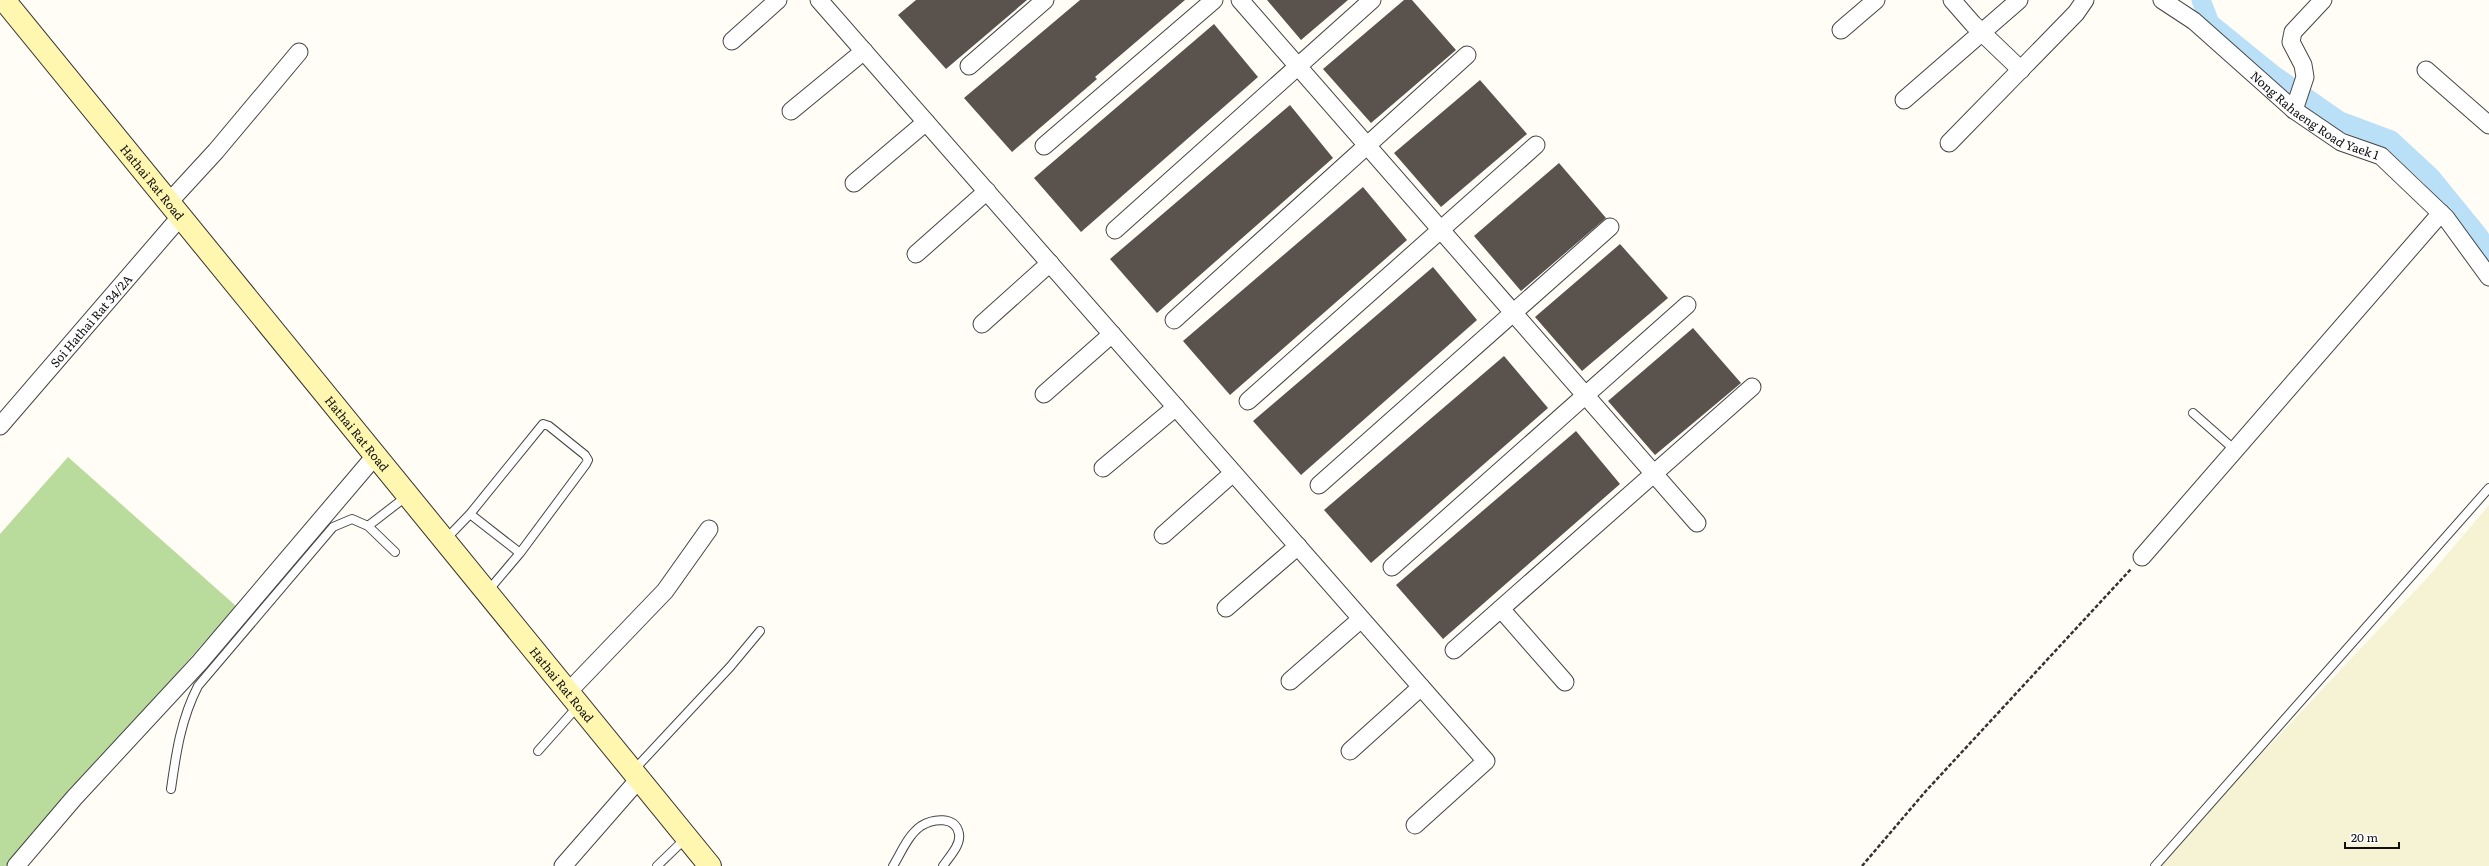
<svg xmlns="http://www.w3.org/2000/svg" width="2489" height="866" viewBox="0 0 2489 866" font-family="Literata,serif">
<style>
.farmland{fill:#f6f3d4}
.forest{fill:#b9dc9c}
.lines{fill:none;stroke-linecap:round;stroke-linejoin:round}
.canal{stroke:#b9e0f7;stroke-width:19}
.building{fill:#5a524d}
.service-casing{stroke:#444;stroke-width:10}
.minor-casing{stroke:#444;stroke-width:19}
.secondary-casing{stroke:#333;stroke-width:24}
.path{stroke:#333;stroke-width:2.5;stroke-dasharray:4 2;stroke-linecap:butt}
.service{stroke:#fff;stroke-width:8}
.minor{stroke:#fff;stroke-width:17}
.secondary{stroke:#fff6b0;stroke-width:22}
.labels{text-anchor:middle;dominant-baseline:central;stroke-width:4;stroke-linejoin:round;paint-order:stroke}
.street-label{font-size:12px;fill:#111;stroke:#fff}
</style>
<rect width="100%" height="100%" fill="#fffdf5"/>
<!-- farmland -->
<path class="farmland" d="M2489 505V866H2162L2234 783 2427 578Z"/>
<!-- forest -->
<path class="forest" d="M68 457 236 606 7 866H0V534Z"/>
<g class="lines">
<!-- canal -->
<path class="canal" d="M2201 0 2210 23 2274 75 2340 121 2391 140 2431 177 2479 236 2489 253"/>
</g>
<!-- building -->
<path class="building" d="M916 0H1027L946 69 898 15Z
M1080 0H1185L1095 77 1097 79 1012 152 964 98Z
M1267 0H1348L1301 40Z
M1404 0H1412L1456 50 1371 123 1323 69Z
M1214 24 1258 77 1081 232 1034 178Z
M1480 80 1527 134 1441 207 1394 153Z
M1290 105 1333 158 1157 313 1110 259Z
M1559 163 1606 218 1521 291 1474 236Z
M1363 187 1407 240 1230 395 1183 341Z
M1620 244 1668 298 1582 371 1535 317Z
M1433 267 1477 320 1301 475 1253 421Z
M1693 328 1741 383 1655 455 1608 401Z
M1504 356 1548 408 1371 563 1324 510Z
M1576 431 1620 484 1443 639 1396 585Z"/>
<g class="lines">
<!-- service casing -->
<g class="service-casing">
<path id="service" d="M2193 413 2236 451
M470 514 520 553
M368 526 395 552
M445 540 470 514 543 424 549 426 585 455 588 460 586 464 520 553 487 592
M538 751 578 706
M633 771 730 667 760 631
M171 789C176 753 181 719 198 686L333 527 352 519 368 526 407 496
M657 866 686 838
M893 866C901 853 908 835 921 826 932 819 956 815 959 834 961 845 949 857 943 866
M2155 866 2489 488"/>
</g>
<!-- minor casing -->
<g class="minor-casing">
<g id="minor">
<path d="M819 0 1486 761 1415 825"/>
<path d="M1240 0 1697 523"/>
<path d="M1952 0 1973 24 2021 70"/>
<path id="s1" d="M2162 0 2194 21 2294 110 2341 142 2381 156 2446 218 2489 277"/>
<path d="M1841 30 1876 0"/>
<path d="M732 41 778 0"/>
<path d="M969 66 1045 0"/>
<path d="M2426 70 2489 125"/>
<path d="M1904 100 2019 0"/>
<path d="M2294 110 2305 77 2303 65 2291 42 2293 32 2323 0"/>
<path d="M791 111 864 51"/>
<path d="M1949 143 2076 13 2085 0"/>
<path d="M1044 146 1214 0"/>
<path d="M854 183 926 122"/>
<path d="M170 201 216 151 299 52"/>
<path d="M1115 230 1372 0"/>
<path d="M916 254 987 191"/>
<path d="M1174 320 1467 55"/>
<path d="M982 324 1050 263"/>
<path d="M1044 394 1112 334"/>
<path d="M1248 401 1536 145"/>
<path id="s2" d="M0 426 181 216"/>
<path d="M1103 468 1176 407"/>
<path d="M1319 485 1610 227"/>
<path d="M1163 535 1233 473"/>
<path d="M2142 557 2441 213"/>
<path d="M1392 567 1687 305"/>
<path d="M1226 608 1298 546"/>
<path d="M1501 609 1565 682"/>
<path d="M1454 650 1752 387"/>
<path d="M1290 681 1361 619"/>
<path d="M568 692 665 591 709 529"/>
<path d="M1350 751 1421 687"/>
<path d="M16 866 74 798 200 662 375 456"/>
<path d="M563 866 639 779"/>
</g>
</g>
<!-- secondary casing -->
<g class="secondary-casing">
<g id="secondary">
<path id="s3" d="M4 0 710 866"/>
</g>
</g>
<!-- path -->
<path class="path" d="M1862 866 1925 792 2131 569"/>
<!-- service -->
<use href="#service" class="service"/>
<!-- minor -->
<use href="#minor" class="minor"/>
<!-- secondary -->
<use href="#secondary" class="secondary"/>
</g>
<g class="labels">
<!-- street labels -->
<g class="street-label">
<text stroke="none"><textPath href="#s1" startOffset="193">Nong Rahaeng Road Yaek 1</textPath></text>
<text stroke="none"><textPath href="#s3" startOffset="235">Hathai Rat Road</textPath></text>
<text stroke="none"><textPath href="#s2" startOffset="139">Soi Hathai Rat 34/2A</textPath></text>
<text stroke="none"><textPath href="#s3" startOffset="559">Hathai Rat Road</textPath></text>
<text stroke="none"><textPath href="#s3" startOffset="883">Hathai Rat Road</textPath></text>
</g>
</g>
<!-- scale -->
<path d="M2345 842v6h54v-6" fill="none" stroke="#111111" stroke-width="2"/>
<text x="2351" y="842" font-size="12" fill="#111111" stroke="#ffffff" stroke-width="3" paint-order="stroke">20 m</text>
</svg>
